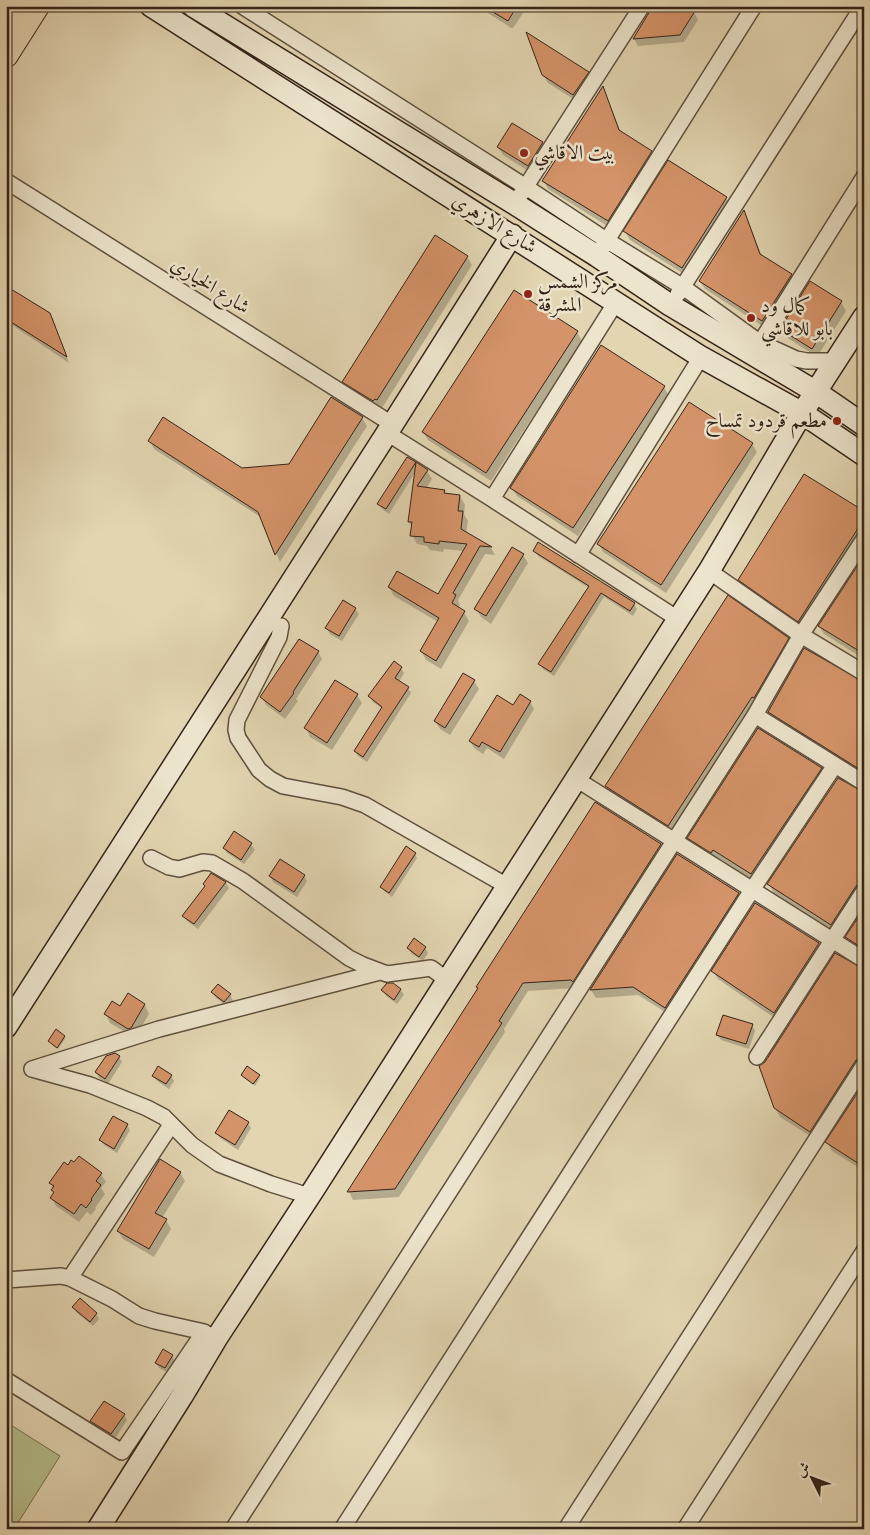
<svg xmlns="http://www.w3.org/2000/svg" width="870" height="1535" viewBox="0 0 870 1535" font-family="'IM FELL DW Pica',Amiri,serif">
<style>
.green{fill:#b4bd8b;stroke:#747052}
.shadow{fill:#0003}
.building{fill:#d59369;stroke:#332318}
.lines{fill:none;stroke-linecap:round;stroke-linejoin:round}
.street-casing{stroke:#5f503e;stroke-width:18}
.secondary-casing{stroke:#332318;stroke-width:24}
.primary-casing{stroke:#332318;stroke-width:26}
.street{stroke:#ece4cc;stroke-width:15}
.secondary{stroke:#ece4cc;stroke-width:21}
.primary{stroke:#e2d5b1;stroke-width:24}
.poi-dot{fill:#8f2418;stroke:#ece4cc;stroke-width:2}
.labels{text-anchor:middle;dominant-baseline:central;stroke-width:5;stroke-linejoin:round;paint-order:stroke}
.poi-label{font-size:20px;fill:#332318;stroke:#ece4cc;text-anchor:start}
.street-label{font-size:20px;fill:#332318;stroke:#ece4cc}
</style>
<rect width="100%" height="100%" fill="#e2d5b1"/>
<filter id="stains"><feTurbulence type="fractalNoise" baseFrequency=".004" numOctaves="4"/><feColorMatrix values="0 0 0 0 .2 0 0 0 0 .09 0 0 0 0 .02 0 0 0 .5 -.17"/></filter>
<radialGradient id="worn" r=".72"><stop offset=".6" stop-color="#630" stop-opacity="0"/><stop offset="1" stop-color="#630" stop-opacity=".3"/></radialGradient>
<!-- green -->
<path class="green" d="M6 1422 60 1456 14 1529H6Z"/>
<!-- shadow -->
<path class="shadow" d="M477 6H526L527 7 513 28H511Z
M694 12 698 20 684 42 638 46 634 39Z
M588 73 592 80 578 102 548 83 543 75Z
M603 88 621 132 651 151 656 160 612 229 548 189 544 181Z
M542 143 547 152 533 174 503 155 498 147Z
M669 162 726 198 731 207 687 276 630 240 625 231Z
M744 212 762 256 791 275 796 283 767 329 705 289 700 281Z
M467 257 472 265 382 408 380 406 378 409 349 390 344 382Z
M810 283 841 302 846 311 817 357 786 337 781 329Z
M6 285 8 288 49 314 69 363 6 321Z
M577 332 582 341 491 481 428 440 423 432Z
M664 387 669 396 578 536 517 496 512 488Z
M362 418 367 426 280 562 262 518 154 449 150 441 242 469 289 465Z
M752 444 757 452 666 593 603 552 599 544Z
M415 463 417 467 427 471 432 479 426 489 444 491 446 494 460 496 465 505 464 514 468 521 466 534 491 548 495 555 485 554 458 600 460 605 458 608 464 612 469 621 441 669 426 660 421 651 438 622 394 596 389 587 439 596 464 551 444 549 443 552 430 550 427 546 417 544 412 535V528L409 522 416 471 389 514 382 509 379 504Z
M864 512V535L804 629 745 589 740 580Z
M535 551 634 604 637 609 633 616 604 597 554 676 543 669 540 664 589 588 538 556Z
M523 555 528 563 491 624 481 617 476 609Z
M864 559V659L824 634 819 626Z
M344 602 355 609 359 614 342 641 330 634 327 628Z
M788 639 793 647 674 834 611 795 606 786Z
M318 652 322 659 296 699 298 701 285 719 266 705 262 697Z
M401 668 404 673 399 682 408 688 411 693 367 762 358 756 355 751 383 709 373 702 370 696Z
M474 681 479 689 450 735 440 729 435 721Z
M864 682V776L774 720 769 712Z
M357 695 362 703 332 750 310 737 306 728Z
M530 702 534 709 504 759 487 748 483 754 474 748 470 741 514 707Z
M821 769 826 777 756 882 719 858 716 861 694 846 689 838Z
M864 793V892L836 932 774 893 769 884Z
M234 833 251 844 255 850 244 864 227 853 224 848Z
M660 845 665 853 576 988 528 991 504 1029 505 1032 399 1197 353 1200 349 1192 479 989Z
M415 854 417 858 392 897 384 891 381 887Z
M678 855 738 894 743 902 670 1015 638 995 596 998 591 990Z
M211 875 226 883 229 888 198 929 187 921 184 916 206 887Z
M270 876H304L307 881 297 897 273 882Z
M864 911V953L852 946 847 937Z
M818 944 823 952 779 1021 718 979 713 971Z
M408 948H425L428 953 423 961 412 954Z
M864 970V1067L815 1139 780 1117 775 1108 766 1063Z
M392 984 401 990 404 995 397 1004 386 996 383 990Z
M212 992 230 995 233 1000 228 1007 216 998Z
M128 995 145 1005 149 1014 136 1036 134 1037 110 1023 106 1014 121 1007Z
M752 1025 755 1031 749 1049 721 1040 717 1035Z
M64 1037 65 1039 58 1049 49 1041Z
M119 1057 122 1062 108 1084 99 1078 96 1072Z
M171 1075 174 1081 169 1089 157 1081 153 1076Z
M242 1075 259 1076 260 1078 255 1086Z
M864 1085V1171L832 1151 827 1142Z
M248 1123 251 1128 238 1150 220 1138 216 1133Z
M127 1125 130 1130 117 1153 104 1145 100 1140Z
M68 1166 101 1174 106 1182 101 1188 105 1194 95 1208 96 1209 91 1215 87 1212 79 1222 56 1206 52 1198 55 1194 51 1183Z
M180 1172 185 1181 162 1218 166 1220 171 1229 154 1257 123 1239 118 1231Z
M74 1307 96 1313 99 1319 93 1326 77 1313Z
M172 1356 175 1361 168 1373 159 1368 156 1363Z
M124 1415 127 1420 115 1439 95 1427 92 1421Z"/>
<!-- building -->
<path class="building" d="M483 6H517L508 21Z
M653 6H687L695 11 680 35 633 39Z
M526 32 589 72 573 95 542 75Z
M603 86 619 130 652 151 608 221 542 181Z
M512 123 543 142 528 166 497 147Z
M668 160 727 197 682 268 623 231Z
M744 210 760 254 792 274 762 321 699 281Z
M435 235 468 256 377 400 375 399 373 401 342 382Z
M810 281 842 301 812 349 780 329Z
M6 286 50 313 67 357 6 319Z
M514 290 578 331 486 473 422 432Z
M601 345 665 386 573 528 510 488Z
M331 397 363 417 275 555 258 512 148 441 163 417 242 468 289 464Z
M689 402 753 443 661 585 597 544Z
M407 457 416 462 386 509 377 504Z
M416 462 428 470 417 486 445 490 444 493 460 495 458 511H463L461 529 492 547 480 546 453 593 456 595 452 603 465 611 436 661 420 651 439 618 388 587 397 571 438 594 467 544 439 541V544L424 542V537L410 536 412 522H408Z
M804 474 864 511V519L798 622 738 580Z
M538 542 635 603 630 611 601 593 551 672 538 664 589 586 533 551Z
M512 547 524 554 486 616 474 609Z
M864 556V654L818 626Z
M728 595 789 638 754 698 752 697 668 826 605 786Z
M343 600 356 608 339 636 325 628Z
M299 639 319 651 293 692 294 693 280 712 260 697Z
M804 648 864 682V772L768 712Z
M394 661 402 667 395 678 409 687 363 757 354 751 382 707 368 696Z
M463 673 475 680 445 728 434 721Z
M335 680 358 694 327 743 304 728Z
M520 694 531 701 500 752 482 742 479 747 469 741 497 695 513 705Z
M758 728 822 768 751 874 713 850 711 853 687 838Z
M838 778 864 792V882L856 886 831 925 767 884Z
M595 802 661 844 573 982 571 980 523 983 499 1021 502 1023 395 1189 347 1192 478 988 476 987Z
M234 831 252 843 241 860 223 848Z
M406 846 416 853 389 893 380 887Z
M677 854 739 893 665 1008 633 987 590 990Z
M280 859 305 875 294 892 269 876Z
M211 873 226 882 194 924 182 916 205 886 203 884Z
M755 903 819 943 774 1013 711 971Z
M864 909V949L845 937Z
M414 938 426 947 419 957 407 948Z
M835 953 864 969V1056L856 1060 810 1132 774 1108 759 1066 765 1062Z
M387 983H393L401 989 394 1000 381 990Z
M218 984 231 994 224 1002 211 992Z
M128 993 145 1004 131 1028 128 1029 104 1014 112 1001 120 1006Z
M723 1015 753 1024 746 1044 716 1035Z
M56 1029 65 1036 57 1048 48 1041Z
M115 1053 120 1056 105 1079 95 1072 106 1056Z
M158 1066 172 1075 166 1084 152 1076Z
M247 1066 260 1075 253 1084 241 1075Z
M864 1083V1167L825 1142Z
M229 1110 249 1122 235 1145 215 1133Z
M113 1116 128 1124 114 1149 99 1140Z
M79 1156 102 1173 96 1181 101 1185 91 1199 92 1200 86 1208 81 1204 74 1214 50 1198 54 1192 51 1190 54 1186 49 1183 64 1162 68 1165 71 1160 74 1162Z
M160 1159 181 1172 155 1213 167 1219 149 1249 117 1231Z
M80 1298 97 1313 90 1322 72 1307Z
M163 1349 173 1355 165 1368 155 1363Z
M104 1401 125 1414 111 1434 90 1421Z"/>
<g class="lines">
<!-- street casing -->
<g class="street-casing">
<path id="street" d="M242 6 526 187 606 240 683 287 759 342 796 359 807 361H836
M6 181 392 424
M521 194 642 6
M602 248 754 6
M678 294 863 6
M755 351 864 177
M387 433 492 499 678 619
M492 499 616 302
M578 555 701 357
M709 571 801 635 864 673
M281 626 279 637 237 720 236 730 238 738 259 770 270 779 283 786 342 797 365 805 507 886
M755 715 864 783
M576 779 864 960
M151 858 169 867 179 869 203 862 212 863 243 881 349 958 363 965 387 974 431 968 447 980
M757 1057 864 891
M32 1069 159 1029 380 972
M32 1069 90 1085 147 1108 164 1117 192 1145 219 1164 271 1184 309 1196
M70 1278 171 1125
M6 1280 61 1276 70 1278 112 1299 139 1316 155 1321 204 1332 210 1336
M6 1380 122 1452 204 1332
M233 1529 755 715 801 635 864 539
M342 1529 752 890 835 765
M566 1529 864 1065
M685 1529 864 1251"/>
</g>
<!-- secondary casing -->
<g class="secondary-casing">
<path id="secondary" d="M151 6 701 357 802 413 864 455
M193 6 515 204 597 256 670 305 816 392 864 425
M6 1027 387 433 512 235
M98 1529 182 1396 216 1339 314 1189 709 571 802 413 864 317"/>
</g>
<!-- primary casing -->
<g class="primary-casing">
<path id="primary" d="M6 18 13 6
M6 55 37 6"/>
</g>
<!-- street -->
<use href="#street" class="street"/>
<!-- secondary -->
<use href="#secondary" class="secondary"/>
<!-- primary -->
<use href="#primary" class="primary"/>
</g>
<!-- markers -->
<g class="poi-dot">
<circle cx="524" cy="153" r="5"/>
<circle cx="528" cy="294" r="5"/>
<circle cx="751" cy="318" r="5"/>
<circle cx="837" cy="421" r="5"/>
</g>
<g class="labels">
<!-- poi labels -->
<g class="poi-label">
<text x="534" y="153">بيت الاقاشي</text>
<text x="538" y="282">مركز الشمس<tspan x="538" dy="23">المشرقة</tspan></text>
<text x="761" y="306">كمال ود<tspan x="761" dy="23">بابو للاقاشي</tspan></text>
<text x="827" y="421" text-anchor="end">مطعم قردود تمساح</text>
</g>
<!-- street labels -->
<g class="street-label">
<text transform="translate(494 224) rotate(32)">شارع الازهري</text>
<text transform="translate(210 286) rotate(32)">شارع الخياري</text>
</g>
</g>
<!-- margin -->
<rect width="870" height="1535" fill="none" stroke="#e2d5b1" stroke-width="25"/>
<rect x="8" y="8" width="855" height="1520" fill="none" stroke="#332318" stroke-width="2.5"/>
<rect x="12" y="12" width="845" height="1510" fill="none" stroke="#332318"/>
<!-- north arrow -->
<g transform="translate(812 1478) rotate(312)" stroke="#ece4cc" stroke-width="4" paint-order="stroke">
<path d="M0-4L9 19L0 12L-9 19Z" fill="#332318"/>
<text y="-8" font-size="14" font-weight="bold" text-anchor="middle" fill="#332318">ش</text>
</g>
<rect width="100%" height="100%" filter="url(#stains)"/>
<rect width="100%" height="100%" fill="url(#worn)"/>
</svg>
